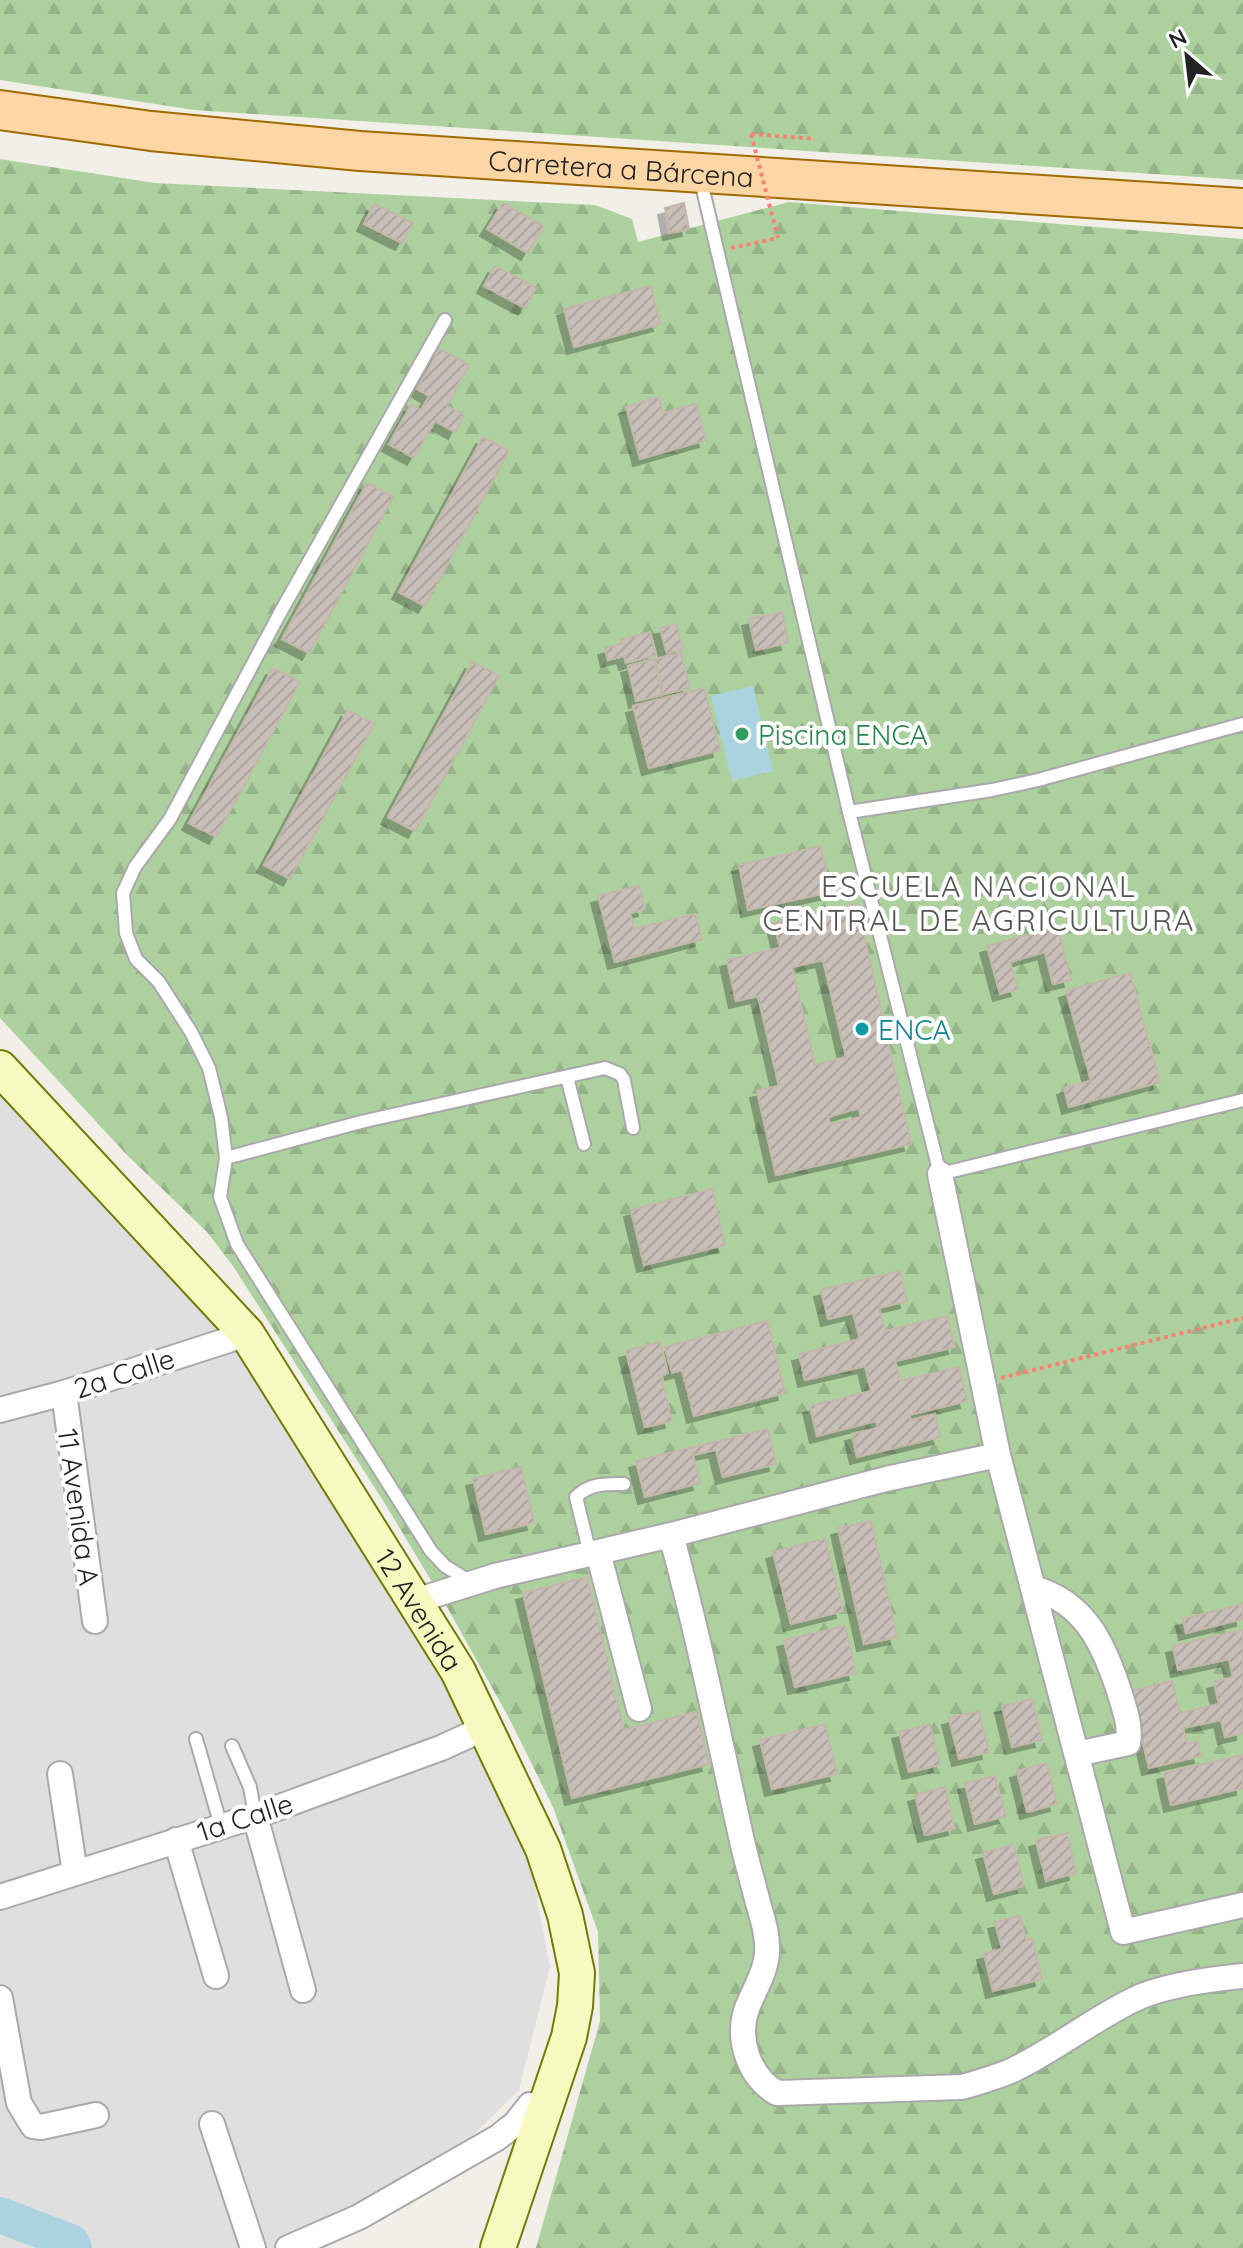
<svg xmlns="http://www.w3.org/2000/svg" width="1243" height="2248" viewBox="0 0 1243 2248" font-family="Quicksand,sans-serif">
<style>
.residential{fill:#e0dfdf}
.forest{fill:url(#forest-firs)}
.water{fill:#aad3df}
.lines{fill:none;stroke-linecap:round;stroke-linejoin:round}
.river{stroke:#aad3df;stroke-width:36}
.building{fill:url(#building-hatch);stroke:#c4b6ab;stroke-width:2;fill-rule:evenodd;filter:url(#shadow)}
.service-casing{stroke:#a9a9a9;stroke-width:16}
.minor-casing{stroke:#a9a9a9;stroke-width:28}
.secondary-casing{stroke:#707d05;stroke-width:38}
.primary-casing{stroke:#a06b00;stroke-width:42}
.path{stroke:#fa8072;stroke-width:4;stroke-dasharray:4 4;stroke-linecap:butt}
.service{stroke:#fff;stroke-width:12}
.minor{stroke:#fff;stroke-width:24}
.secondary{stroke:#f7fabf;stroke-width:34}
.primary{stroke:#fcd6a4;stroke-width:38}
.path-bridge{stroke:#fa8072;stroke-width:4;stroke-dasharray:4 4;stroke-linecap:butt}
.leisure-dot{fill:#2e9e5b;stroke:#fff;stroke-width:3}
.culture-dot{fill:#0f9aa8;stroke:#fff;stroke-width:3}
.labels{text-anchor:middle;dominant-baseline:central;stroke-width:8;stroke-linejoin:round;paint-order:stroke}
.street-label{font-size:28px;fill:#222;stroke:#fff}
.leisure-label{font-size:28px;fill:#27864d;stroke:#fff;text-anchor:start}
.culture-label{font-size:28px;fill:#0d838f;stroke:#fff;text-anchor:start}
.neighbourhood-label{font-size:30px;letter-spacing:2px;fill:#555;stroke:#fff}
</style>
<defs>
<pattern id="forest-firs" width="22" height="20" patternUnits="userSpaceOnUse" patternTransform="scale(2)"><rect width="22" height="20" fill="#add19e"/><path d="M5 1l3.5 6h-7zM16 11l3.5 6h-7z" fill="#95b388"/></pattern>
<pattern id="building-hatch" width="6" height="6" patternUnits="userSpaceOnUse" patternTransform="scale(2)"><rect width="6" height="6" fill="#c7bfb8"/><path d="M-1 1l2-2M0 6l6-6M5 7l2-2" fill="none" stroke="#aba49e"/></pattern>
<filter id="shadow"><feDropShadow dx="-7" dy="7" stdDeviation="0" flood-color="#0004"/></filter>
</defs>
<rect width="100%" height="100%" fill="#f2efe9"/>
<!-- residential -->
<path class="residential" d="M0 1093 229 1326 476 1693 531 1865 550 1967 519 2090 404 2203 293 2248H0Z"/>
<!-- forest -->
<path class="forest" d="M0 0H1243V180L194 110 0 80Z
M0 159 155 183 595 205 632 219 638 242 789 202 1243 239V2248H536L600 2021 598 1932 553 1807 509 1718 447 1607 387 1507 233 1266 207 1232 127 1155 0 1018Z"/>
<!-- water -->
<path class="water" d="M753 686 773 771 732 781 711 696Z"/>
<g class="lines">
<!-- river -->
<path class="river" d="M0 2215 71 2242 74 2248"/>
</g>
<!-- building -->
<path class="building" d="M503 203 543 226 528 253 487 229Z
M684 203 689 229 670 233 665 208Z
M374 204 413 223 402 243 364 224Z
M495 266 536 288 525 308 484 286Z
M651 286 660 324 574 347 564 309Z
M440 349 469 365 447 406 464 415 455 432 435 421 414 458 389 444 411 405 421 410 429 396 417 389Z
M659 397 663 413 696 404 706 440 640 459 626 407Z
M483 437 509 451 425 606 399 592Z
M367 483 393 497 309 653 282 639Z
M782 612 788 643 756 650 749 619Z
M676 624 683 649 667 654 660 628Z
M650 632 656 655 626 663 624 656 608 660 605 648 622 644 621 640Z
M681 653 690 688 664 694 655 659Z
M654 659 662 695 636 701 628 666Z
M472 662 499 676 415 831 388 817Z
M273 668 300 682 216 837 189 823Z
M704 688 720 750 649 768 633 706Z
M348 710 374 724 290 879 264 865Z
M821 846 831 892 748 910 739 865Z
M639 886 645 909 630 913 634 929 695 914 702 939 615 962 598 896Z
M857 904 911 1144 776 1175 757 1091 779 1086 758 996 736 1001 727 960 780 948 774 923ZM823 960 846 1057 815 1065 792 967ZM859 1108 861 1117 830 1125 828 1117Z
M1058 927 1071 980 1053 984 1045 952 1010 962 1018 989 1000 994 987 946Z
M1130 973 1160 1082 1069 1107 1064 1088 1091 1081 1066 991Z
M712 1189 725 1245 644 1265 631 1210Z
M900 1271 907 1301 879 1308 885 1331 947 1316 955 1347 895 1361 900 1381 959 1367 967 1401 909 1415 911 1420 935 1414 940 1437 857 1457 852 1434 878 1428 876 1421 817 1436 810 1406 871 1391 865 1366 805 1380 799 1354 860 1339 853 1313 828 1319 821 1290Z
M767 1321 785 1393 694 1416 682 1370 672 1373 665 1347Z
M660 1342 668 1373 661 1376 672 1421 645 1427 626 1351Z
M768 1429 776 1464 723 1477 716 1450 693 1455 700 1483 645 1497 636 1461Z
M521 1467 534 1523 486 1534 473 1479Z
M871 1521 897 1637 864 1644 838 1528Z
M825 1539 843 1611 791 1624 773 1552Z
M587 1577 624 1730 696 1712 709 1764 572 1798 523 1593Z
M1243 1604V1619L1186 1633 1183 1619Z
M845 1626 856 1673 795 1687 784 1640Z
M1243 1630V1733L1225 1737 1221 1720 1183 1728 1187 1744 1197 1741 1201 1756 1149 1768 1131 1691 1172 1681 1180 1713 1219 1704 1214 1682 1233 1677 1229 1659 1178 1670 1173 1646Z
M1032 1699 1042 1740 1012 1747 1002 1706Z
M979 1711 989 1752 959 1759 949 1718Z
M825 1724 837 1774 772 1789 760 1740Z
M930 1724 940 1765 909 1772 899 1732Z
M1243 1755V1788L1171 1805 1164 1773Z
M1047 1763 1057 1804 1027 1812 1017 1771Z
M995 1776 1006 1816 975 1824 965 1783Z
M945 1787 955 1828 925 1835 915 1795Z
M1067 1833 1076 1873 1046 1881 1036 1840Z
M1014 1845 1024 1886 994 1894 983 1853Z
M1020 1916 1026 1940 1032 1938 1042 1979 993 1991 984 1953 1002 1949 995 1922Z"/>
<g class="lines">
<!-- service casing -->
<g class="service-casing">
<path id="service" d="M700 177 849 812 940 1174 1243 1100
M849 812 992 790 1038 780 1243 724
M567 1077 584 1144
M226 1158 221 1117 209 1068 191 1032 159 982 136 959 126 933 123 893 135 867 170 819 280 613 445 320
M590 1554 576 1497C590 1483 605 1484 624 1484
M471 1582 445 1566 431 1551 237 1244 220 1197 226 1158 365 1121 605 1068 620 1074 624 1080 633 1128
M196 1739 221 1826
M232 1746 250 1787 255 1816"/>
</g>
<!-- minor casing -->
<g class="minor-casing">
<path id="minor" d="M64 1393 95 1621
M0 1410 64 1393 247 1334
M998 1455 1123 1932 1243 1905
M671 1535C698 1633 718 1733 740 1832 745 1856 752 1879 758 1903 762 1917 767 1931 767 1945 769 1967 755 1988 747 2008 736 2039 749 2077 777 2093L962 2087C980 2082 998 2077 1015 2069 1056 2049 1092 2020 1133 2000 1161 1986 1212 1979 1243 1976
M598 1552 639 1709
M1033 1588C1086 1602 1105 1647 1120 1694 1125 1710 1131 1727 1128 1743L1077 1754
M415 1601 495 1576 671 1535 886 1479 998 1455 940 1174
M60 1774 75 1873
M255 1816 303 1990
M176 1840 216 1976
M0 1897 255 1816 441 1748 487 1727
M0 1998 19 2103 33 2126 41 2127 96 2115
M212 2124 253 2248
M288 2248 359 2217 497 2138 515 2124 530 2105 545 2108"/>
</g>
<!-- secondary casing -->
<g class="secondary-casing">
<g id="secondary">
<path id="s1" d="M0 1068 247 1334 458 1671 543 1849 565 1915 577 1973 575 2006 569 2037 498 2248"/>
</g>
</g>
<!-- primary casing -->
<g class="primary-casing">
<g id="primary">
<path id="s2" d="M0 110 151 131 360 151 1243 208"/>
</g>
</g>
<!-- path -->
<path class="path" d="M751 134 815 139
M731 248 778 238
M1001 1378 1243 1318"/>
<!-- service -->
<use href="#service" class="service"/>
<!-- minor -->
<use href="#minor" class="minor"/>
<!-- secondary -->
<use href="#secondary" class="secondary"/>
<!-- primary -->
<use href="#primary" class="primary"/>
<!-- path-bridge -->
<path class="path-bridge" d="M751 134 778 238"/>
</g>
<!-- markers -->
<circle class="leisure-dot" cx="742" cy="734" r="8"/>
<circle class="culture-dot" cx="862" cy="1029" r="8"/>
<g class="labels">
<!-- street labels -->
<g class="street-label">
<text stroke="none"><textPath href="#s2" startOffset="624">Carretera a Bárcena</textPath></text>
<text transform="translate(124 1373) rotate(-18)">2a Calle</text>
<text transform="translate(79 1507) rotate(82)">11 Avenida A</text>
<text stroke="none"><textPath href="#s1" startOffset="688">12 Avenida</textPath></text>
<text transform="translate(245 1817) rotate(-18)">1a Calle</text>
</g>
<!-- leisure labels -->
<g class="leisure-label">
<text x="758" y="734">Piscina ENCA</text>
</g>
<!-- culture labels -->
<g class="culture-label">
<text x="878" y="1029">ENCA</text>
</g>
<!-- neighbourhood labels -->
<g class="neighbourhood-label">
<text x="979" y="886">ESCUELA NACIONAL<tspan x="979" dy="34">CENTRAL DE AGRICULTURA</tspan></text>
</g>
</g>
<!-- north arrow -->
<g transform="translate(1187 56) rotate(332)" stroke="#ffffff" stroke-width="6" paint-order="stroke">
<path d="M0-6L14 30L0 20L-14 30Z" fill="#222222"/>
<text y="-12" font-size="22" font-weight="bold" text-anchor="middle" fill="#222222">N</text>
</g>
</svg>
